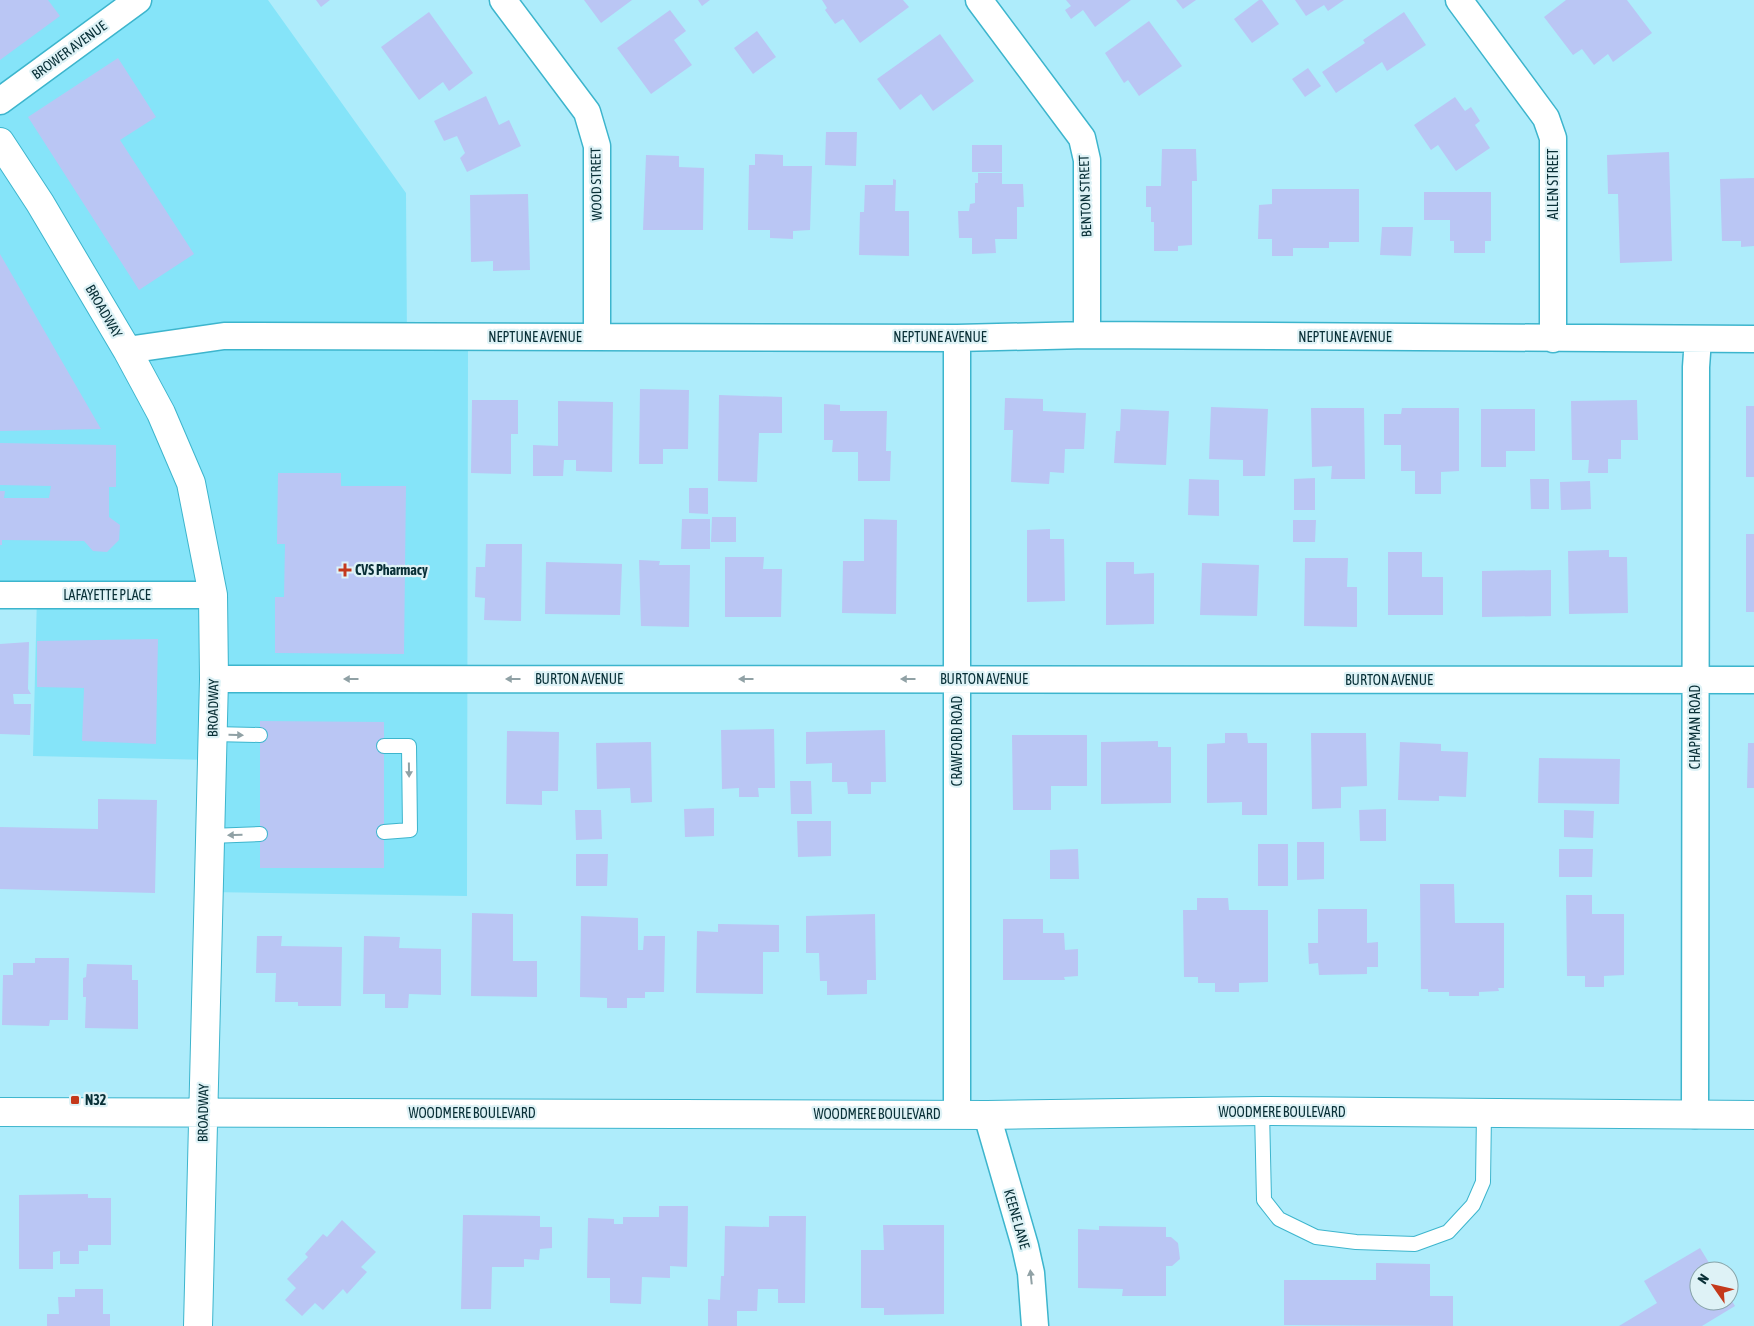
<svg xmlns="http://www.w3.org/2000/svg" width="1754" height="1326" viewBox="0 0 1754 1326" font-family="'Asap Condensed',sans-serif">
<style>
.built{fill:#85e4f9}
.building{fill:#bac6f4}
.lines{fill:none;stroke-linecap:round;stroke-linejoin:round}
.lane-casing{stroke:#3db5cd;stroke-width:16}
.street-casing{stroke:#3db5cd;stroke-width:29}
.secondary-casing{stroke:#3db5cd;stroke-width:30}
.lane{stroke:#fff;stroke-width:14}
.street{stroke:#fff;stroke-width:26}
.secondary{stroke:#fff;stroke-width:28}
.oneway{fill:#90a1a5}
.poi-dot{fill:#c4391b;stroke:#def2f6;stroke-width:2}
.labels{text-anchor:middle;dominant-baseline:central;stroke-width:4.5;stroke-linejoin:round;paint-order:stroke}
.street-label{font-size:14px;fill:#082f36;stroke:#def2f6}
.poi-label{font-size:14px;font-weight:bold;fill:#082f36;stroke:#def2f6;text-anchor:start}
</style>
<rect width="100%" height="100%" fill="#aeecfb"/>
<!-- built -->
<path class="built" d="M0 0H268L406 193 407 341 468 342 467 896 209 892 211 760 33 756 37 595 0 594Z"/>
<!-- building -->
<path class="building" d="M0 0H48L60 16 0 60Z
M316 0H330L321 7Z
M584 0H632L601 23Z
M698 0H710L702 6Z
M822 0H903L909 7 860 43 843 19 835 24 825 10 827 8Z
M1066 0H1131L1095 27 1083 10 1071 19 1065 10 1071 6Z
M1176 0H1196L1183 9Z
M1259 0H1262L1279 24 1252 43 1234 19Z
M1295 0H1344L1328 11 1324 5 1306 16Z
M1566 0H1627L1652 33 1613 62 1608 54 1594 65 1582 49 1573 55 1544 17Z
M670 10 686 31 674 40 692 65 651 94 617 48Z
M429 12 473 73 449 91 443 82 419 100 381 47Z
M1404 12 1426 45 1387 71 1382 62 1336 93 1322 72 1365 43 1363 40Z
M1149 21 1182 66 1139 96 1128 80 1124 83 1105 53Z
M757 31 776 57 753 74 734 48Z
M940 34 974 81 933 111 921 94 900 110 877 79Z
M118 58 156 117 120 140 194 254 139 290 28 117Z
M1308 68 1321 86 1305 97 1292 79Z
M486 96 499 125 509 120 521 146 467 172 460 158 465 153 457 136 444 141 434 121Z
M1455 97 1465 111 1471 107 1480 121 1475 125 1490 148 1456 171 1438 145 1431 150 1414 125Z
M826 132H857L856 166 825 165Z
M972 145H1002V172H972Z
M1162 149H1196L1197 181H1192V245L1178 246V251H1154V222H1151V207H1146V186H1161Z
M1669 152 1672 261 1620 263 1618 194H1608L1607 155Z
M755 154 783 155V166H812L810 230 793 231V239L770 238V230H748L749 165H755Z
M646 155 679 156V167L704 168 703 230H643Z
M978 173H1002V184H1023L1024 207H1017V239H995L996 253 972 254V238H959L958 211H969L970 204 975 203V183H978Z
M1754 178V246L1741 247V241H1722L1720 179Z
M893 179 896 180 895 211H909V256L859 255 860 212H864L865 185H893Z
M1272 189H1359V242H1329V248H1293V256H1272V239H1258L1259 205 1272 204Z
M1424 192H1491V241H1485V253H1454V241H1450V220H1424Z
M528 194 530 270 493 271V261L471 262 470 195Z
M1382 227H1413L1411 256 1380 255Z
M0 254 101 429 0 431Z
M640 389 689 390 688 449H663V464H639Z
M719 395 782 397V433H759L757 482 718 481Z
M1005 398 1043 399V411L1086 413 1084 449H1065L1064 473 1050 472 1049 484 1011 482 1013 430H1004Z
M472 400H518V434H511V474L471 473Z
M1637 400 1638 440H1621V459H1608V473H1588L1589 460H1572L1571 401Z
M558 401 613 402 612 472 576 471V460H564L563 476H533V445L558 446Z
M824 404 840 405V411H887L886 451H891L890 481H858V452H832L833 440H824Z
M1746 406H1754V477H1746Z
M1211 407 1268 409 1265 476H1243V460L1209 459Z
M1311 408H1364L1365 479H1331L1332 466 1312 467Z
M1402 408H1459V471L1441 472V494H1415V471H1401V445H1384V414H1401Z
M1121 409 1169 411 1166 465 1114 463 1116 431H1120Z
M1481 409H1535V451H1506V467H1481Z
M0 443 116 445V487H109V517L120 525 119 540 107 552 93 551 84 541 2 540V545H0V491H5L4 498H49L51 486 0 485Z
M278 473H341V486H406L404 654 275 653V597H284L285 544H277Z
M1315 478V510H1294V479Z
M1189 479 1219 480V516L1188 515Z
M1530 479H1549V509H1531Z
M1590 481 1591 509 1561 510 1560 482Z
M689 488H708V514L689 513Z
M712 517H736V542H711Z
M682 519H710V549H681Z
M864 519 897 520 896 614 842 613 843 561H864Z
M1293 520H1316L1315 542H1293Z
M1050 529V539H1064L1065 601 1027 602V530Z
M1746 534H1754V612H1746Z
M486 544H522L521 621 484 620 485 598 475 597 476 567H485Z
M1609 550V557H1627L1628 613 1569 614 1568 551Z
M1388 552H1422V577H1443V615H1388Z
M725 557H764L763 569H782L781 617H725Z
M1305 558H1348L1347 587H1357V627L1304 626Z
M639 560 660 561 659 565H690L689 627 641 626Z
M546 562 622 564 620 615 545 614Z
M1106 562H1134V574L1154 573V624L1106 625Z
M1202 563 1259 565 1257 616 1200 615Z
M1551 570V616L1482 617V571Z
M158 639 156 744 82 741 84 688 37 687V641Z
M29 642 28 689 31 694H13L14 704H31L30 735 0 734V644Z
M260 721 384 722V868H260Z
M774 729 775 788H758L759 797H739V788L722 789 721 730Z
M885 730 886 782H871V794H848L847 782H832V763L806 764V732Z
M507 731 559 732 558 791H542V805L506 804Z
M1225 733H1247L1248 743H1267V815H1242V802L1207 803V744L1225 743Z
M1311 733H1366L1367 786 1341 787V808L1312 809Z
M1012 735H1087V786H1051V810H1013Z
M1158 741V747H1171V803L1101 804V742Z
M651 742 652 802 631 803 630 788 597 789 596 743Z
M1400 742 1441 744V751L1468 752 1466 797 1439 796V801L1398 800Z
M1748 743H1754V788H1747Z
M1539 758 1620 759 1619 804 1538 803Z
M790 781H811L812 814H791Z
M98 799 157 800 155 893 0 889V827L98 829Z
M714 808V836L685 837 684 809Z
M1386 809V841H1360L1359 810Z
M575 810H601L602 839 576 840Z
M1564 810 1594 811 1593 838 1564 837Z
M797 821H831V856L798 857Z
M1297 842H1324V879L1297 880Z
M1258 844H1288V886H1258Z
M1078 849 1079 879H1050V850Z
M1559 849H1593L1592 877H1559Z
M576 854H608L607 886H576Z
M1420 884H1454L1455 923H1504V988H1498L1499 991 1479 992V996H1449V992H1428V989H1421Z
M1566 895H1592V914H1624V975L1604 976V987H1585V976H1567Z
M1197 898H1228L1229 910H1268V982L1239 983V992H1215V983H1198V977H1184L1183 910H1197Z
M1318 909H1367V943L1378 942V967H1367V974L1319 975 1318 963 1309 964 1308 943H1318Z
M472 913 513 914V961H537V997L471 996Z
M875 914 876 980H867V994L827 995V981H820L819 953H806V916Z
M581 916 638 918V950H643L644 936H665L664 992H645V998H627V1008H607V998L580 997Z
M1003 919H1043V933H1064L1065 950 1078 949V976L1064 977 1065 980H1003Z
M718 924 779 925V952H763V994L696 993 697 931 718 932Z
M257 936H282L281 946 342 947 341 1006H298V1002H275L276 973H256Z
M364 936 400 937 399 948 441 949V995L409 994 408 1008H385V994H363Z
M35 958H69L68 1020H50L49 1026 2 1025 3 975H13V963H35Z
M87 964 132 965V980H138V1029L85 1028 86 997H83V978L86 977Z
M88 1194V1198H111V1245H88V1251H79V1264H60V1251L53 1252V1269H19V1195Z
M659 1206H688L687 1267 670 1266V1278L642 1277 641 1304 610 1303V1278H587L588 1218 614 1219V1224H623V1217H659Z
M463 1215 540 1216V1227H552V1248L540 1249 539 1260 524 1259V1267H492L491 1309H461Z
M769 1216H806L805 1303H778V1289H758L757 1311H737V1326H708V1299L720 1300 721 1276H724L725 1226 769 1227Z
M342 1220 376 1252 361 1267 367 1272 347 1294 343 1289 323 1310 315 1303 302 1316 285 1300 296 1288 287 1279 308 1257 305 1254 323 1234 327 1237Z
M883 1225H944V1314L884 1315V1308H861V1250H884Z
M1099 1226 1166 1227V1237H1171L1178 1243 1180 1259 1172 1266H1166V1296H1122L1123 1289 1078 1288V1229L1099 1230Z
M1700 1248 1714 1271H1699V1301H1729V1296L1735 1306 1702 1326H1619L1657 1303 1644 1281Z
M1376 1263 1430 1264V1296H1453V1326L1284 1325V1280H1376Z
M75 1289H103V1314H110V1326H47V1314H59L58 1297H75Z"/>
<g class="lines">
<!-- lane casing -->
<g class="lane-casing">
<path id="lane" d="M213 734 260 735
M384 832 410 830 409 746H384
M210 836 260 834
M1262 1111 1264 1200 1279 1219 1316 1237 1356 1242 1415 1244 1448 1232 1473 1205 1483 1182 1484 1113"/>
</g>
<!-- street casing -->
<g class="street-casing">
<path id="street" d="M503 0 587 112 597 146V337
M979 0 1082 138 1087 160V335
M1459 0 1546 118 1553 138V339
M0 101 138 0
M127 350 224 336 957 338 1087 335 1754 339
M0 595H213
M214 679 1754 680
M957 1114V338
M987 1115 1025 1246 1031 1273 1035 1326
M1695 1115 1696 367 1698 339"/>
</g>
<!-- secondary casing -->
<g class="secondary-casing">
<path id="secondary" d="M0 142 40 203 127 350 161 413 191 483 213 595 214 679 198 1326
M0 1112 987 1115 1262 1111 1754 1115"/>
</g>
<!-- lane -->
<use href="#lane" class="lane"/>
<!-- street -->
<use href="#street" class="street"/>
<!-- secondary -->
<use href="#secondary" class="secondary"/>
</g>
<!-- one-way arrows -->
<defs><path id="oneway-solid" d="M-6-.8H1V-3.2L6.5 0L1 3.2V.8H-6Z" transform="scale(1.25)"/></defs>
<g class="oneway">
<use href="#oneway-solid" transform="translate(351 679) rotate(-180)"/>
<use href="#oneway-solid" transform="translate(513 679) rotate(-180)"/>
<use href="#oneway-solid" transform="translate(746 679) rotate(-180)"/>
<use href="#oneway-solid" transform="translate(908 679) rotate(-180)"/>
<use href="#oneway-solid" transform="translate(236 735) rotate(1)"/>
<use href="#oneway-solid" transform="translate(409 770) rotate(89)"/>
<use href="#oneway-solid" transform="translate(235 835) rotate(178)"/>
<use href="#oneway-solid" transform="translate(1031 1277) rotate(-96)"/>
</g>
<!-- markers -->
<g class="poi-dot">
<path d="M342.5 562.5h5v5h5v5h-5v5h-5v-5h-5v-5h5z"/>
<rect x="70" y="1095" width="10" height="10" rx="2.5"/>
</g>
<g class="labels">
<!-- street labels -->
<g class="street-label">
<text transform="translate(69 50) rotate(-36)">BROWER AVENUE</text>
<text transform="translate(596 184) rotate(-91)">WOOD STREET</text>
<text transform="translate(1553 184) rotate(-90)">ALLEN STREET</text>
<text transform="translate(1085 196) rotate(-92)">BENTON STREET</text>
<text transform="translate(104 311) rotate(60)">BROADWAY</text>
<text x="535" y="337">NEPTUNE AVENUE</text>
<text x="940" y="337">NEPTUNE AVENUE</text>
<text x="1345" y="337">NEPTUNE AVENUE</text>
<text x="107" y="595">LAFAYETTE PLACE</text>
<text x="579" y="679">BURTON AVENUE</text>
<text x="984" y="679">BURTON AVENUE</text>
<text x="1389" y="680">BURTON AVENUE</text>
<text transform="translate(213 708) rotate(-89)">BROADWAY</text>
<text transform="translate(1695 727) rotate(-90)">CHAPMAN ROAD</text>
<text transform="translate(957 741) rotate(-90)">CRAWFORD ROAD</text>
<text x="1282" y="1112">WOODMERE BOULEVARD</text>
<text transform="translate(203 1113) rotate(-89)">BROADWAY</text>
<text x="472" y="1113">WOODMERE BOULEVARD</text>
<text x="877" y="1114">WOODMERE BOULEVARD</text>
<text transform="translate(1017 1219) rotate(74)">KEENE LANE</text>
</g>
<!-- poi labels -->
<g class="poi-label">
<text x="355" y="570">CVS Pharmacy</text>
<text x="85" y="1100">N32</text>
</g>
</g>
<!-- north arrow -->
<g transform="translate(1714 1286) rotate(304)"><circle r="24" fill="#def2f6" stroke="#88a4a9"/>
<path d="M0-4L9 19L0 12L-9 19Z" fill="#c4391b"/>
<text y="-8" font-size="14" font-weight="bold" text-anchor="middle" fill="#082f36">N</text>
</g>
</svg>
